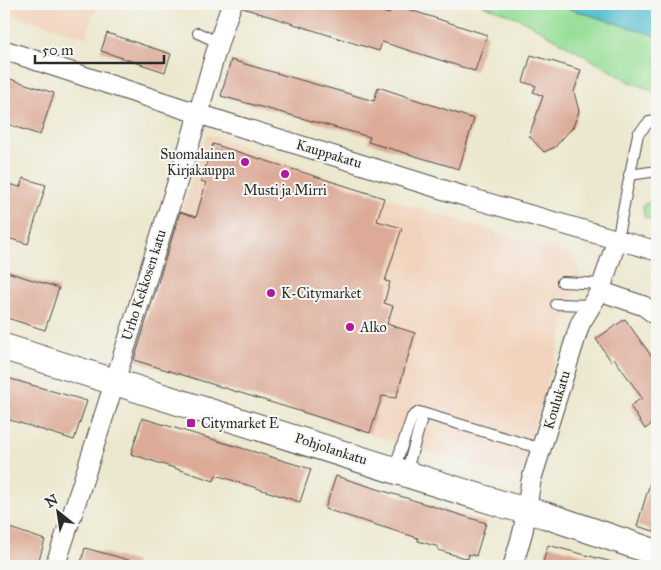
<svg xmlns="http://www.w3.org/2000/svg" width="661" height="570" viewBox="0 0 661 570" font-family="'IM FELL Great Primer',serif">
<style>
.built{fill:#f2d4be}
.green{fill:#98df98;stroke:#628562}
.water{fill:#52bdcd;stroke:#3e747c}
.building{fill:#dcaa97}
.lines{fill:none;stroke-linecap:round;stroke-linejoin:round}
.lane-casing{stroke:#484744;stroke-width:12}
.street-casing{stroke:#484744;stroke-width:21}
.secondary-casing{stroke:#484744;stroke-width:28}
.lane{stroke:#fff;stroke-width:10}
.street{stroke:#fff;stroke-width:19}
.secondary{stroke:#fff;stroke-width:26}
.poi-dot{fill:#b5179e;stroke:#f6f6f2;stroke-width:2}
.labels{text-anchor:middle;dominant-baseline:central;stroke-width:4;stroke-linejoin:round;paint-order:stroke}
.poi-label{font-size:14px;fill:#2b2b2b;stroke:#f6f6f2;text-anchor:start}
.street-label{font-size:14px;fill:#2b2b2b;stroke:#f6f6f2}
</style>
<rect width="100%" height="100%" fill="#f6f6f2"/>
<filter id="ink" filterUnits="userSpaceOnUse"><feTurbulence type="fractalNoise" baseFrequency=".02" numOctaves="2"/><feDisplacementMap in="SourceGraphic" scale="10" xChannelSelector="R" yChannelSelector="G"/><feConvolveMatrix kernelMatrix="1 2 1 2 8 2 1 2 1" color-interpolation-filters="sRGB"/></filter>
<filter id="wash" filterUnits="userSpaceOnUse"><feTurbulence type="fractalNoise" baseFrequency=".0096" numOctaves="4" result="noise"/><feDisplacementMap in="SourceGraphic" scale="20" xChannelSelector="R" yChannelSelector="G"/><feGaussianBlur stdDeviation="1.12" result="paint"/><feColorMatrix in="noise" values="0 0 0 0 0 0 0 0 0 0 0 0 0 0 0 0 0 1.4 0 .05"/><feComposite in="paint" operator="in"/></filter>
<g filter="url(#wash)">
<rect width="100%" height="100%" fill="#ece8cf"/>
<!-- built -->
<path class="built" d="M4 4H97L86 37 4 12Z
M207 134 408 205 570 254 580 272 522 471 510 476 348 428 137 352Z"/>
<!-- green -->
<path class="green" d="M480 4H554L657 36V92L630 82 519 18Z
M657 199V222L644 217 643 205Z"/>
<!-- water -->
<path class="water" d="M554 4H657V36Z"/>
<g id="blocks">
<!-- building -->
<path class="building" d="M243 4H356L389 14 392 4 487 35 475 71 382 42 379 51 243 8Z
M107 33 171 54 165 72 101 51Z
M531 55 581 70 574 92 579 111 573 127 555 147 544 152 529 136 543 96 533 92 536 86 523 82Z
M231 60 374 101 378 87 474 119 459 169 368 142 370 137 221 96Z
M4 77 54 93 40 135 4 123Z
M213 144 384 198 377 221 402 228 385 281 390 282 384 303 393 306 387 324 415 333 396 398 382 396 370 433 134 360 180 212 196 217 206 183 201 181Z
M23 178 46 185 28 244 4 237V183L20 187Z
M4 271 59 288 45 330 4 317Z
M625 319 657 364V420L645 429 630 406 642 398 614 358 611 361 596 339Z
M4 377 87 401 74 440 4 418Z
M142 418 311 469 300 502 216 475 214 481 131 454Z
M654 470H657V532L637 526Z
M336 476 486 523 476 556 469 554 468 559 438 550 439 547 418 541V538L325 509Z
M4 526 45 540 37 566H14L4 563Z
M548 545 612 562V566H542Z
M85 548 136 562 135 566H80Z"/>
</g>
</g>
<g filter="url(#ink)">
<use href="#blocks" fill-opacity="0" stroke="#484744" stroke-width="1"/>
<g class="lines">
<!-- lane casing -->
<g class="lane-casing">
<path id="lane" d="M198 33 217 42
M629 175 657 171
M617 240 638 134 649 122 657 121
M562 282 603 284
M556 304 592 305
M419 412 542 449
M394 469 412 417 419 412
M406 473 421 422 419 412"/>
</g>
<!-- street casing -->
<g class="street-casing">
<path id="street" d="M4 50 218 120 467 197 657 251
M600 291 644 306 657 316
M55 566C101 430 142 292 186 155 202 105 213 53 232 4
M513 566 523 531 531 481 580 324 600 291 617 240"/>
</g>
<!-- secondary casing -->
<g class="secondary-casing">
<path id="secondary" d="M4 347 508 506 545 515 657 553"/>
</g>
<!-- lane -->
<use href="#lane" class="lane"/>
<!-- street -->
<use href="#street" class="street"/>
<!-- secondary -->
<use href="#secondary" class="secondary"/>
</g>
</g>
<!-- markers -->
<g class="poi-dot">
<circle cx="245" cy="162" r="5"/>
<circle cx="285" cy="174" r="5"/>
<circle cx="271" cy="293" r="5"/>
<circle cx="350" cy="327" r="5"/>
<rect x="186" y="418" width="10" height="10" rx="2.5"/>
</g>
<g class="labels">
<!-- poi labels -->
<g class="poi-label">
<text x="235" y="154" text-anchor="end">Suomalainen<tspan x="235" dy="16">Kirjakauppa</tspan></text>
<text x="285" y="190" text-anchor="middle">Musti ja Mirri</text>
<text x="281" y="293">K-Citymarket</text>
<text x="360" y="327">Alko</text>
<text x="201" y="423">Citymarket E</text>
</g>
<!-- street labels -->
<g class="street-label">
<text transform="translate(329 154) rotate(17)">Kauppakatu</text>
<text transform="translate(144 285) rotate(-72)">Urho Kekkosen katu</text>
<text transform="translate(557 400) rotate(-73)">Koulukatu</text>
<text transform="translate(331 449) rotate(18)">Pohjolankatu</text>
</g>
</g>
<!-- margin -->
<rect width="661" height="570" fill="none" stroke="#f6f6f2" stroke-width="20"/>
<!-- north arrow -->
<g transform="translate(58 512) rotate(330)" stroke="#f6f6f2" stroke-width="4" paint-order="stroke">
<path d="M0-4L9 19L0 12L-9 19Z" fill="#2b2b2b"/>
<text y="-8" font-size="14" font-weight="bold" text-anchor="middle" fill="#2b2b2b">N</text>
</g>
<!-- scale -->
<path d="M35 55v8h129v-8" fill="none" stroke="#2b2b2b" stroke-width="2.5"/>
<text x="42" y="55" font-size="15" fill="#2b2b2b" stroke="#f6f6f2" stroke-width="4" paint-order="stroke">50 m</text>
</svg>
